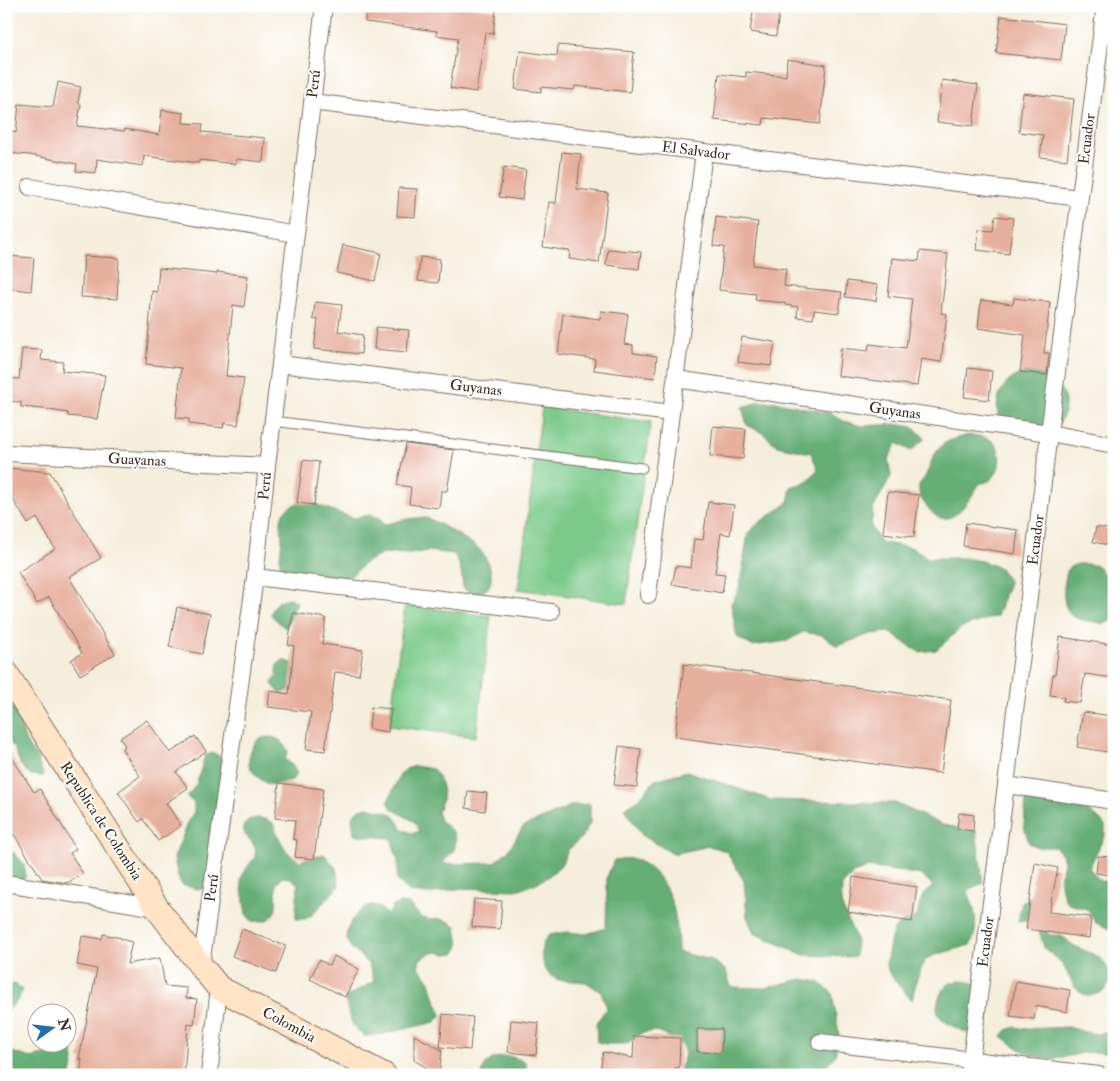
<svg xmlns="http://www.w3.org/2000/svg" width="1120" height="1081" viewBox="0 0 1120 1081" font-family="'IM FELL Double Pica',serif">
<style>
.green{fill:#7cca8a;stroke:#5c7a54}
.forest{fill:#65ae76;stroke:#506c4a}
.building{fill:#e7b09e}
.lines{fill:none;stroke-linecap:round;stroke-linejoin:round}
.lane-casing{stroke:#7c6f60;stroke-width:11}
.street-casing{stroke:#7c6f60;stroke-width:18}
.secondary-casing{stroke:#7c6f60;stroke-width:26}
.lane{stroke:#fff;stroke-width:9}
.street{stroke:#fff;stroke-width:16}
.secondary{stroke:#ffe4c6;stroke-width:24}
.labels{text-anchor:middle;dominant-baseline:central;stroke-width:4;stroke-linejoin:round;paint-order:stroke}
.street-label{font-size:15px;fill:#3b2a1e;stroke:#fff}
</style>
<rect width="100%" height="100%" fill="#fff"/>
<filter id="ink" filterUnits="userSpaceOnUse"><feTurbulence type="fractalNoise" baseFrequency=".02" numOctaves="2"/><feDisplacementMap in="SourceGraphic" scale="10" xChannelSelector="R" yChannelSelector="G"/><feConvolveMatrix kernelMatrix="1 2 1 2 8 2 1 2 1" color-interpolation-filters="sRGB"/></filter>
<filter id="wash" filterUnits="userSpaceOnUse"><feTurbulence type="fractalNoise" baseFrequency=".0096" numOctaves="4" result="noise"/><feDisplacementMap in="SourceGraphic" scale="20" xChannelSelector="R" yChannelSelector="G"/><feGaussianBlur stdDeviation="1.12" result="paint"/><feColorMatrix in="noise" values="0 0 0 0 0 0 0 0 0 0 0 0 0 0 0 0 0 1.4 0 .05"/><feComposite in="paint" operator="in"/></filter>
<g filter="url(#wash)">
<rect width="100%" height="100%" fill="#f5eedb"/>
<!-- green -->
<path class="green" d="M542 407 651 422 626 604 518 589Z
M405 605 491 616 476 737 389 726Z"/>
<!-- forest -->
<path class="forest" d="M1026 372C1050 374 1072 388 1063 416 1061 422 1056 427 1052 433L999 421C993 398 1003 379 1026 372Z
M759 402H777L829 413 844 421 861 426 895 424 913 427 925 438 911 451 897 443 888 459 891 476 873 509 871 526 880 542 913 548 928 558H963L981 561 1000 568 1009 582 997 616 962 627 936 650 919 652 889 632 870 634 837 646 822 635 803 632 787 641 752 646 737 637 731 604 739 589 748 533 760 522 788 503 791 487 807 482 818 469 811 453 777 446 763 433 747 425 742 407Z
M970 435C975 436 984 436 989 439 1007 448 1001 484 980 483 970 499 949 535 930 510 925 504 919 498 919 490 918 483 922 482 925 477 928 472 929 467 931 462 941 441 948 440 970 435Z
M307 501 353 518 370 515 379 518 384 525C398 521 412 517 426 518 433 519 464 538 471 543 475 545 479 549 482 553 490 562 497 584 484 591 480 594 474 593 469 593L463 588C462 575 461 565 454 554L428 551 409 554 391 553 383 554 366 562 352 575 346 582 295 577 280 565C279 556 282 546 282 537 282 532 280 526 281 521 282 507 296 503 307 501Z
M1078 564H1087L1098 566 1110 582 1114 595V615L1112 620 1104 624C1096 621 1082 621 1076 618 1059 610 1063 581 1069 567Z
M289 598 297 602 290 620 285 628 271 615C274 603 278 601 289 598Z
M283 660 292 663V683L288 691 280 693 272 684 277 675V665Z
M6 704 11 705 15 708 18 712 25 740 30 749 36 756 44 776 30 775 21 766 15 750 6 735Z
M267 737C279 737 282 741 288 751L285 759 292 765 297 774 291 781C284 782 275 786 268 784 261 781 251 772 249 764 248 757 252 744 259 739 261 738 264 738 267 737Z
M214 753 223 758 207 884 201 890 182 885 178 877 174 858 189 820 194 812V803L187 797 197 783 205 755Z
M415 766 433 769C444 784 446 796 437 812L440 820 453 832 456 841 454 850 442 864 493 863 508 851 523 827 573 805 590 804V823L581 838 568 850 561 865 548 877 532 885 516 890 462 888 429 894 410 892 397 880 398 861 391 838 354 835 352 817 358 810 367 807 375 809 393 814 403 829 411 833 419 832 415 822 392 809 388 801 400 775 406 769Z
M687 771 771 800 895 803 943 825 976 831 983 883 967 890C975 908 980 928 970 945L935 955 926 959 917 978 912 1000C905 992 888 975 886 965 886 960 888 954 889 949 893 926 895 924 917 917 920 900 920 897 933 886L922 875 869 867 853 873 842 886 841 904 856 939 855 957 804 955 754 933 747 917 744 881 726 851 709 846 673 854 642 835 624 808 639 799 655 780Z
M1032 792 1068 796 1099 819 1105 826V835L1089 868 1100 881 1114 882V927L1112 930 1096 923 1087 909 1069 904 1064 898 1060 880 1064 862 1062 854 1055 847H1038L1029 843 1024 826 1026 798Z
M257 818 265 819 273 823C280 841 283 851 299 861L324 854 336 868 339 886 312 915 305 919H296C295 907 298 896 298 884L291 878 282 877 276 884C276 907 281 923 252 921L246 914 242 889 241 880 244 872 255 857 256 849 252 842 245 835 243 827 248 820Z
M6 845C16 856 28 862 25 878L21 879 6 877Z
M631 858C637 861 644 863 648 867 674 887 678 922 678 952L712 960 726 971 731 987 766 988 801 979 819 982 832 993 839 1034 835 1056 817 1075H677L685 1055 683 1046 673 1038 655 1031 642 1033 626 1044H606L597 1042 596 1023 607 1008 601 992 586 982 559 980 551 976 545 970 541 953 543 943 549 935 567 932 586 934 606 928 607 877 614 860Z
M1030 898 1039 899 1047 927 1048 935C1053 935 1059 935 1063 937 1067 939 1069 943 1073 945 1081 950 1094 953 1101 959 1106 963 1107 970 1112 975 1108 991 1103 993 1088 996L1080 992 1074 986 1062 963 1044 948 1037 922 1029 920 1018 921 1022 903Z
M400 903 409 904 422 918 431 920 440 919 448 921 456 926 459 946 455 953 446 954 437 952 429 954 420 959 418 967 424 973 430 982 435 1000 439 1007 441 1016 435 1022 383 1034 365 1036C349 1026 350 1016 345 998 354 991 365 988 374 981 372 975 371 967 367 963 361 954 350 951 347 940 343 929 360 906 372 905 379 905 383 910 388 915L393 906Z
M958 981C966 981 978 982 983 989 986 993 987 1000 987 1005 989 1010 990 1019 987 1024 984 1030 976 1032 971 1035 962 1030 942 1023 938 1014 936 1008 938 1003 939 998 943 987 946 984 958 981Z
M16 984 22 990C19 1000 15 1005 6 1011V986Z
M1016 1027 1024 1029 1069 1027 1088 1033 1097 1034 1114 1030V1054C1103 1053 1093 1051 1082 1053 1073 1055 1064 1058 1055 1059 1035 1060 1016 1048 1002 1036L1007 1030Z
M65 1048 73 1051 74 1060 71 1075H6V1050L31 1058Z
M508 1056 516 1058 525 1062 527 1071 526 1075H483L482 1072C488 1058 493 1058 508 1056Z"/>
<g id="blocks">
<!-- building -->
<path class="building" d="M366 6H467L496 10 493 34 485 33 476 92 450 88 458 38 436 35 437 31 365 22Z
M754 6H780L776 36 750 32Z
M1001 16 1065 24 1061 60 996 53Z
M558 45 634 52 630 92 575 86 574 90 541 87V92L515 89 520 51 557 56Z
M787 59 826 65 820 124 764 118 763 125 714 120 719 74 746 77V72L786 76Z
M942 80 978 85 973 126 937 122Z
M58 82 81 87 78 103 81 104 77 126 124 131 125 129 159 135 162 110 184 113 183 123 203 124 202 132 265 138 263 162 236 159V164L199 160V163L144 156 143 166 97 159 96 173 76 171 77 164 30 155 6 153V127L16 133 19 104 53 107Z
M1023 93 1074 99 1067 160 1040 157 1043 135 1019 132Z
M562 152 581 154 577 189 608 193 599 263 569 259 570 251 543 247 549 202 556 203Z
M504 167 526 170 522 200 499 197Z
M399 188 417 189 415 217 397 216Z
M995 216 1013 218 1009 254 977 250 979 229 993 230Z
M716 217 758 222 753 265 786 269 784 286 842 292 839 313 814 310 813 319 797 317 798 307 785 305V303L755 300 756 294 719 290 724 247 713 246Z
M343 245 381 253 375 281 337 273Z
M608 249 641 252 639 269 606 265Z
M920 251 948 254 941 313 947 314 941 362 921 359 917 386 838 376 841 348 868 351 869 344 906 348 912 299 888 296 892 258 919 261Z
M6 256 34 258 31 291 6 288Z
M84 256 119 258 117 299 81 297Z
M420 257 440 259 438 283 418 281Z
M159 268 217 274V272L248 276 244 307 233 305 226 376 244 378 238 425 224 423 223 428 189 424V419L176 418 181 368 146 364 152 291 157 292Z
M847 281 878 285 876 301 845 297Z
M1014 298 1050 302 1044 353H1049L1047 375 1020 372 1025 335 978 328 981 300 1013 304Z
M315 302 342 305 338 331 363 335 361 354 314 349 318 320 313 319Z
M601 311 628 314 624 344 633 345V353L657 356 655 378 594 370 595 359 558 354 563 314 600 319Z
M376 327 409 330 407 352 374 349Z
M742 337 775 342 771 366 738 362Z
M22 349 42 350 41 360 63 362 62 371 105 375 97 419 68 416V413L43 409 21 407V402L6 401V378L19 379Z
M968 368 992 371 989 400 964 397Z
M713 426 746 429 743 459 710 456Z
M406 444 454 450 447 491H441L439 508 409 504 411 487 397 485Z
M303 460 319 462 314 505 297 503Z
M6 468 50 472 101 558 69 577 115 654 80 675 71 660 82 653 49 597 37 604 18 572 55 549 37 518 28 524 6 488Z
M888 492 919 495 914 537 883 533Z
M708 502 734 505 730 535 721 533 715 573 725 574 722 593 672 584 676 566 691 568 694 539 703 540Z
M966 523 1018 530 1015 554 963 546Z
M1096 527 1114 530V546L1093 542Z
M177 607 210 614 202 654 169 647Z
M293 613 326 618 322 644 363 650 359 675 335 672 325 751 306 749 311 712 268 707 270 691 289 694 294 646 288 645Z
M1060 637 1114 645V678L1085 674 1080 703 1063 701 1064 697 1050 695 1053 675H1055Z
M684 664 951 700 941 773 675 737Z
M371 707 391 709 388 732 369 729Z
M1083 712 1112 716 1107 752 1077 747Z
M147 720 170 753 195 736 206 751 176 772 188 788 166 803 181 826 158 841 143 819 139 822 118 792 140 776 122 749 125 746 120 738Z
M619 746 641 749 637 787 614 785Z
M6 748 34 792 40 789 76 849 70 853 83 874 67 883 42 879 6 822Z
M279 783 323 789 314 859 295 857 297 840 293 839 295 820 275 818Z
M468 791 487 793 485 811 466 808Z
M959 813 974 815 973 831 957 829Z
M1098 856 1114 857V876L1096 873Z
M1035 863 1058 868 1049 912 1091 917 1089 938 1026 929Z
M853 877 917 887 912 922 848 912Z
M474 899 502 901 500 929 472 927Z
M242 929 286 946 276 973 232 956Z
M103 934 121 938V939L132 942 127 964 160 958 165 986 187 988 186 998 197 999 194 1025 188 1024 184 1075H80L82 1059H79L97 969 77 965 82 936 102 939Z
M334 956 359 969 345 997 310 979 319 960 329 965Z
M1016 981 1070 990 1067 1012 1036 1006 1034 1019 1010 1016Z
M443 1014 473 1017 470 1050 440 1047Z
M511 1020 539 1023 536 1055 508 1052Z
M697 1029H722L721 1053 697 1052Z
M414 1035 442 1050 439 1075 414 1060Z
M634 1036 680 1038 679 1068H675V1075L619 1074 616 1075 600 1072 603 1052 633 1058Z"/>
</g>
</g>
<g filter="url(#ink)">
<use href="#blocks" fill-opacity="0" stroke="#7c6f60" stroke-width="1"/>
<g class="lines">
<!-- lane casing -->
<g class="lane-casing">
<path id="lane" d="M273 421 642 468"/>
</g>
<!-- street casing -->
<g class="street-casing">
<path id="street" d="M312 102 704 152 1080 198
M30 187 296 234
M280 364 671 413
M676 379 1049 433 1114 445
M6 453 267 466
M255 577 551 612
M648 595 704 152
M1006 785 1114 801
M6 883 157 908
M201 966 255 577 267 466 280 364 324 6
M820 1042 1099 1075
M209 1075 219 988
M969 1075 1006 785 1049 433 1105 6"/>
</g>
<!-- secondary casing -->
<g class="secondary-casing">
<path id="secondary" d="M6 673 157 908 201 966 219 988 384 1075"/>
</g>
<!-- lane -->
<use href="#lane" class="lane"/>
<!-- street -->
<use href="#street" class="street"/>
<!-- secondary -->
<use href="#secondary" class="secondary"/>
</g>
</g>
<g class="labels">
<!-- street labels -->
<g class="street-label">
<text transform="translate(314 84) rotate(-83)">Perú</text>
<text transform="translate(1087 139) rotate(-83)">Ecuador</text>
<text transform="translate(696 151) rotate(7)">El Salvador</text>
<text transform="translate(476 388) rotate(7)">Guyanas</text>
<text transform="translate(895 411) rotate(8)">Guyanas</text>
<text transform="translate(137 460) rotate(3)">Guayanas</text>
<text transform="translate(265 486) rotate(-84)">Perú</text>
<text transform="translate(1036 540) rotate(-83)">Ecuador</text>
<text transform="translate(101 821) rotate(57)">Republica de Colombia</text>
<text transform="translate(212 888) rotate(-82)">Perú</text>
<text transform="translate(986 942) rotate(-83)">Ecuador</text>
<text transform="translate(289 1025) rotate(28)">Colombia</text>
</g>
</g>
<!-- margin -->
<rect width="1120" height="1081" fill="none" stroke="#fff" stroke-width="25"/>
<!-- north arrow -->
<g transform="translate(52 1028) rotate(75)"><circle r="24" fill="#ffffff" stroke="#b1aaa5"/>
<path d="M0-4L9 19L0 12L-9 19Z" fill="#1f6fb2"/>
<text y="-8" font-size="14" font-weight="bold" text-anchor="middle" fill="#3b2a1e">N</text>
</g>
</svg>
